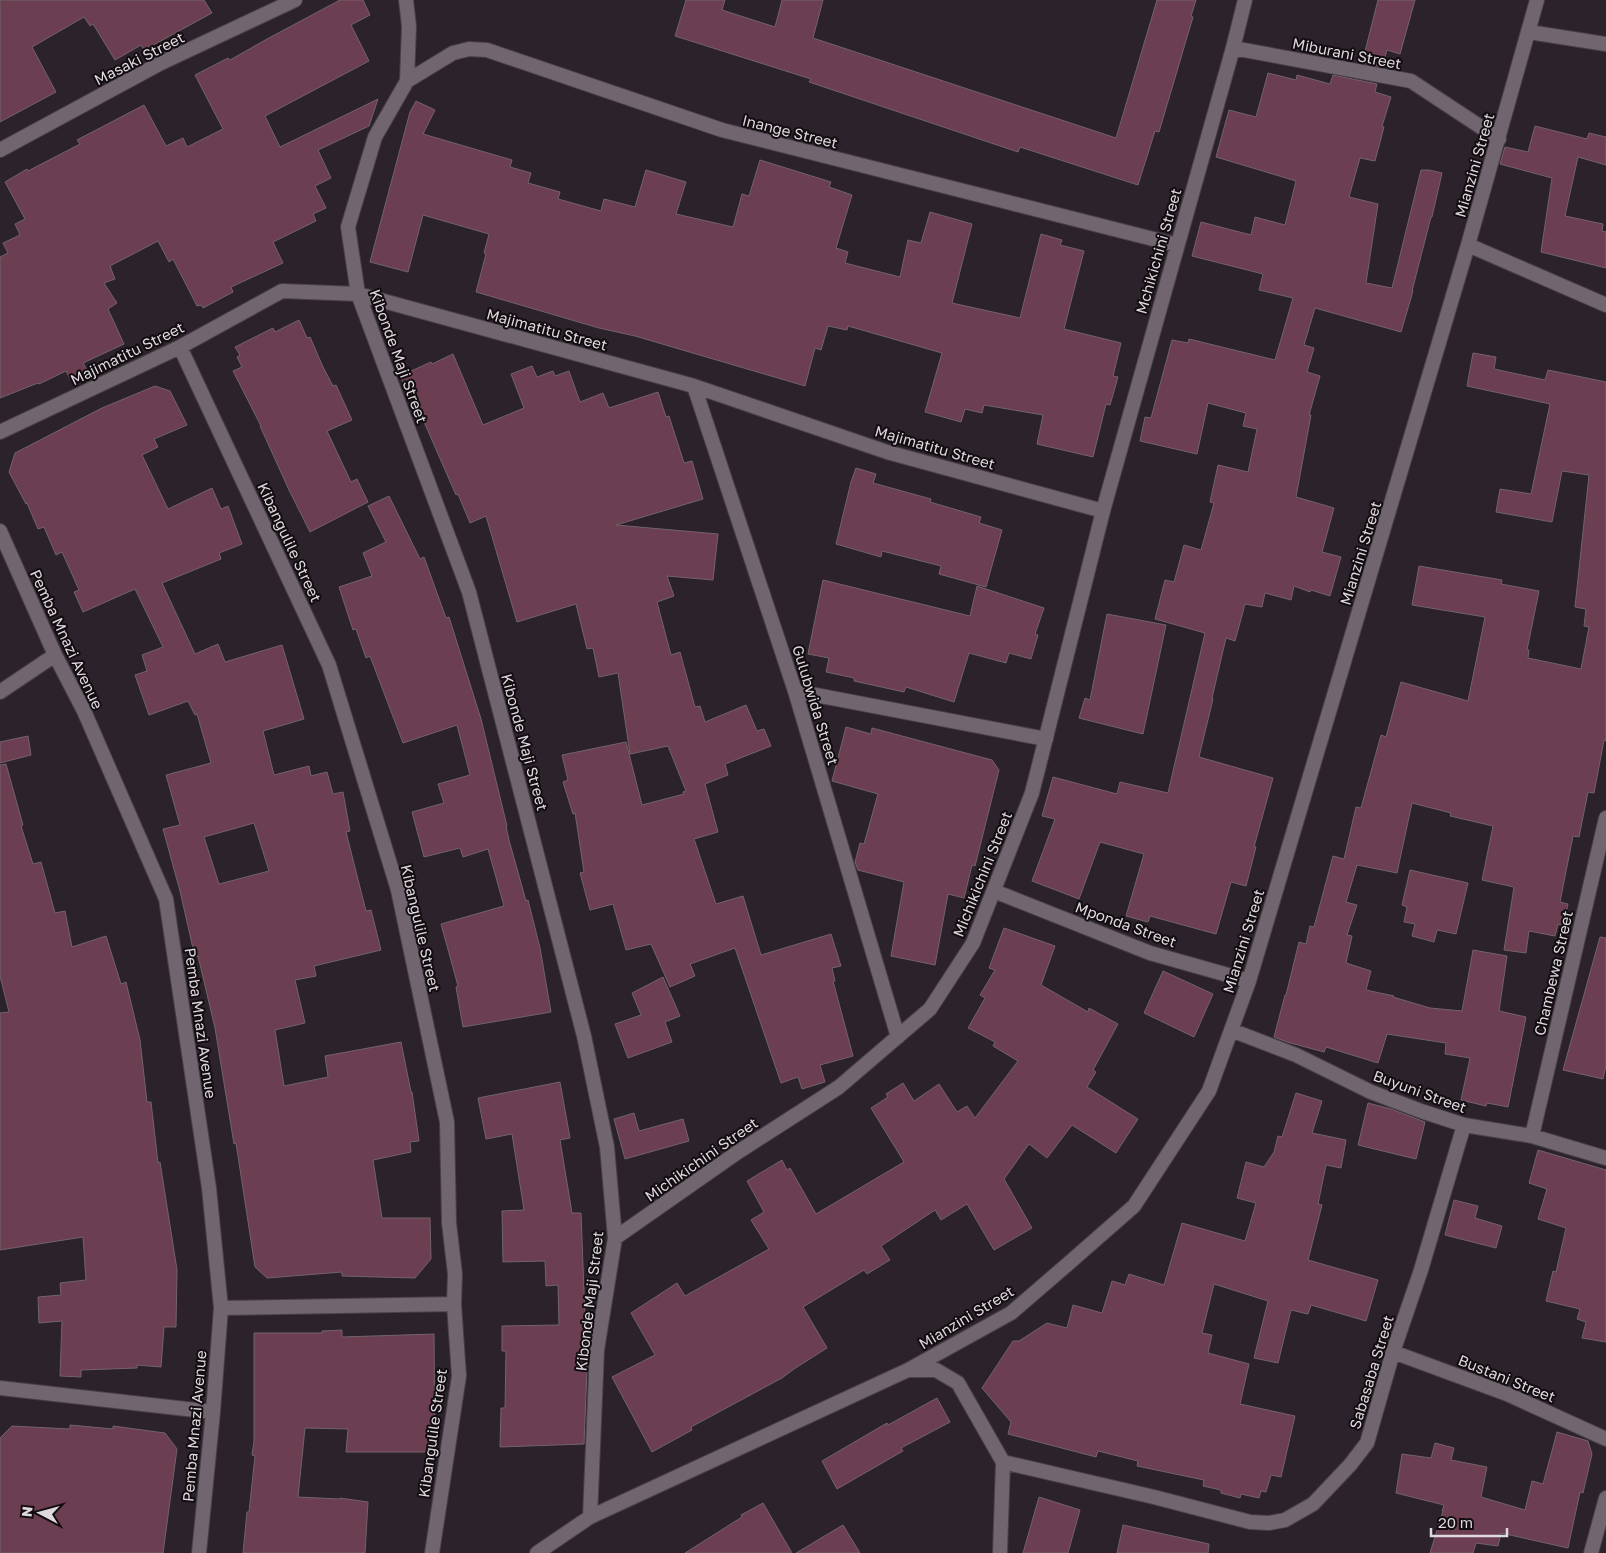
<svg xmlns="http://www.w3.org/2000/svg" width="1606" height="1553" viewBox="0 0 1606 1553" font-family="'Golos Text',sans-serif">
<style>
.building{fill:#6c3e52;stroke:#736369;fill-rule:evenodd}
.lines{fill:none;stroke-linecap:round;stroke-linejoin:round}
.minor-casing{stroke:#494049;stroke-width:16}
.minor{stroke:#716570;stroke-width:14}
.labels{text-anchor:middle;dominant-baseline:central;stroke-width:4;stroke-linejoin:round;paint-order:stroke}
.street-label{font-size:15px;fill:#dfd8de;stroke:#120d11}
</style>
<rect width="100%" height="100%" fill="#2c222b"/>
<!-- building -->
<path class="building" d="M0 0H204L212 13 144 50 141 45 115 60 93 24 90 26 84 17 32 47 56 92 0 122Z
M340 0H363L370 15 351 25 369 61 265 116 280 147 378 99 369 126 318 150 331 178 315 186 326 208 313 214 316 221 273 242 283 263 231 287 233 292 203 308 201 305 197 306 173 259 169 262 158 241 110 266 115 279 104 283 117 303 108 309 124 344 83 363 87 370 70 379 66 371 39 384 38 383 0 398V257L8 253 3 243 20 235 15 224 25 219 5 182 27 169 28 171 80 144 77 140 144 105 166 146 183 138 187 147 223 129 195 75 228 58 230 60 267 39Z
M686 0H725L722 10 775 27 782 0H823L813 38 1116 138 1157 0H1196L1191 16 1193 17 1159 132 1155 131 1138 185 1020 147 1018 152 809 82 811 79 675 36Z
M1378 0H1415L1400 54 1387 50 1382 67 1362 63Z
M1268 73 1296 80 1297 75 1330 84 1333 75 1377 84 1375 92 1391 97 1382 126 1384 127 1375 161 1360 158 1349 197 1378 204 1366 283 1392 288 1421 170H1429L1442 173 1432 217H1431L1412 291H1413L1401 332 1315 308 1304 345 1314 348 1307 372 1320 376 1309 415H1311L1296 497 1334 508 1322 552 1341 557 1330 596 1311 590 1310 592 1294 586 1291 600 1265 593 1262 607 1245 604 1235 641 1226 638 1212 698 1213 699 1199 757 1273 778 1254 847H1256L1246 886 1231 882 1216 934 1150 916 1148 922 1126 916 1144 854 1100 842 1079 899 1032 881 1055 819 1042 816 1053 777 1117 794 1120 782 1168 793 1205 633 1155 619 1165 580 1174 582 1184 545 1201 550 1214 503 1210 502 1218 465 1248 472 1257 429 1243 426 1246 413 1208 403 1197 454 1140 441 1145 417 1151 418 1172 340 1188 343 1189 339 1275 360 1293 298 1259 290 1263 274 1192 256 1201 222 1251 235 1255 217 1285 225 1296 181 1216 157 1229 110 1256 117Z
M416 101 435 110 423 134 512 160 510 167 531 173 528 183 560 192 558 199 601 211 604 199 635 207 646 170 686 182 676 214 733 227 742 194 749 196 760 160 831 182 829 187 852 195 836 248 848 252 845 263 900 277 908 240 921 243 930 212 972 224 952 303 1020 318 1041 234 1062 240 1060 245 1084 251 1064 329 1121 343 1113 376 1118 377 1110 405 1106 404 1093 457 1037 444 1043 415 984 405 982 413 965 409 961 422 925 412 942 353 848 326 847 330 828 326 821 350 815 348 805 386 635 336 599 328 476 292 486 254 484 253 489 234 423 215 408 272 370 262 410 112Z
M1535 126 1587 139 1589 133 1606 137V165L1578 157 1565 216 1603 224 1602 231 1606 232V268L1541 252 1552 178 1500 164 1505 147 1528 152Z
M299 320 307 338 310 337 323 367 333 386 336 385 352 420 327 431 351 482 357 479 368 502 310 532 289 490 260 426H261L233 371 242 367 237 357 240 355 235 347 273 328 275 332Z
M1473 353 1496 357 1494 369 1545 380 1548 370 1606 382V741L1604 740 1594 793 1588 792 1579 837 1573 836 1560 902 1568 904 1563 926 1558 924 1555 936 1529 931 1526 953 1504 950 1514 887 1482 880 1493 826 1450 816 1451 813 1412 803 1397 873 1357 865 1346 902 1357 905 1347 935 1352 936 1346 963 1371 971 1366 990 1394 996 1393 997 1430 1008 1462 1011 1473 950 1507 956 1499 1011 1526 1017 1508 1107 1487 1103 1486 1106 1461 1100 1470 1058 1445 1054 1446 1043 1387 1034 1378 1063 1326 1047 1324 1052 1287 1042 1274 1037 1285 995H1286L1299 942 1306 944 1310 926 1314 927 1333 856 1344 859 1356 807 1361 808 1381 735 1386 737 1401 682 1468 701 1485 617 1412 605 1419 566 1502 580 1501 584 1539 591 1527 650H1529L1528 658 1581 669 1589 627 1584 626 1586 609 1575 607 1589 475 1562 471 1552 522 1496 512 1500 489 1531 494 1550 404 1467 386Z
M453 354 483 425 524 408 511 374 532 366 537 377 553 371 555 376 569 371 580 402 603 393 609 408 658 392 666 417 669 416 684 463 692 461 703 499 616 525 718 534 713 580 667 576 674 596 657 602 671 655 680 652 695 707 700 706 705 722 746 705 757 731 764 729 771 746 725 764 728 775 705 784 718 832 694 839 716 904 743 896 761 955 831 934 841 966 832 968 835 981H833L853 1056 820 1065 825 1082 802 1089 798 1077 781 1083 735 948 690 964 695 976 670 987 651 944 626 950 613 904 590 910 580 873 584 872 575 813 573 814 563 782 568 780 562 755 626 742 642 805 684 794 683 792 686 791 668 746 630 754 618 673 599 677 593 648 587 649 576 604 517 622 486 516 470 523 458 494 456 495 421 415 418 416 400 376 431 362 432 364Z
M155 386 170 391 187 425 154 439 158 447 142 455 168 509 212 488 221 509 228 506 242 544 219 553 221 559 162 583 195 654 218 644 225 662 282 645 304 719 263 731 274 775 309 766 311 776 327 772 333 794 343 792 350 831 346 832 366 911 371 910 381 950 314 966 316 976 295 980 305 1023 275 1030 284 1086 328 1077 325 1056 401 1042 411 1092H412L419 1141 410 1142 411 1152 373 1160 382 1218H430L431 1259 415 1278 342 1276V1272L267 1278 255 1267 236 1143 234 1144 215 1028 198 956 195 957 180 891 163 829 180 825 166 775 211 763 197 714 195 715 188 701 149 715 135 675 147 671 142 655 163 647 135 589 83 612 74 592 79 590 62 552 56 555 44 527 38 529 27 503 26 504 9 472 15 453 102 408ZM254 823 269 871 219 884 204 837Z
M856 468 876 474 873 483 931 499 930 502 981 517 979 523 1002 530 986 587 939 574 941 566 882 551 881 557 836 544 851 482Z
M389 496 420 559 424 557 446 618 449 617 481 719 507 826H506L509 840 526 901 528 900 540 948 551 1012 463 1027 456 987 458 986 441 924 504 906 488 849 463 857 460 848 424 857 412 812 444 803 438 784 470 775 457 725 403 743 370 656 366 658 356 629 353 630 339 587 372 576 363 553 386 542 368 506Z
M823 580 970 616 977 586 1044 608 1035 634 1038 635 1031 659 1009 653 1006 663 969 653 954 702 906 687 904 692 854 681V678L826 672 829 658 808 654Z
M1107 614 1166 625 1143 734 1079 718 1085 698 1090 700Z
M846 727 871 734 872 728 992 760 999 770 975 866 972 865 964 898 948 894 935 965 891 956 904 882 858 870 855 862 860 843 864 844 878 794 832 781Z
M28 736 31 755 0 763V742Z
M6 764 23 825 21 826 33 864 41 862 55 913 65 911 72 947 106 936 121 984 126 982 140 1040 147 1102H151L158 1163 160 1162 177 1270 176 1327H164L161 1367 137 1365V1368L81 1370V1377L60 1376 62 1321 39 1323 38 1297 61 1295 60 1283 86 1280 83 1237 0 1250V1013L9 1012 0 976V765Z
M1410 870 1468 883 1456 934 1437 930 1434 942 1412 936 1415 924 1404 922 1407 907 1402 905Z
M1004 928 1055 946 1041 985 1088 1012 1089 1008 1118 1024 1093 1070 1096 1072 1087 1087 1138 1119 1116 1153 1072 1125 1047 1158 1029 1144 1004 1179 1032 1228 994 1250 967 1204 941 1220 935 1210 881 1246 890 1260 867 1274 864 1270 803 1307 827 1348 794 1369 782 1378 691 1427 692 1430 652 1452 612 1377 655 1355 631 1313 677 1283 685 1296 769 1249 751 1220 764 1212 747 1181 782 1160 787 1170 790 1168 816 1214 904 1162 871 1108 888 1097 886 1094 903 1083 914 1101 939 1084 957 1112 967 1106 975 1118 1018 1061 993 1046 995 1042 968 1028 985 998 980 995 995 970 989 968Z
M1600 937 1606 938V1065L1603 1079 1563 1070Z
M1163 971 1213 994 1194 1037 1144 1013Z
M663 977 680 1016 665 1022 672 1042 628 1058 615 1024 641 1015 632 993Z
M560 1082 570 1138 560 1140 572 1213H581L587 1369 584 1444 500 1447 501 1408H505L506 1351H502V1326L559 1325 558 1285 546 1286 545 1261 503 1262 502 1211 524 1210 512 1134 486 1139 478 1098Z
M1296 1093 1322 1101 1312 1133 1346 1140 1341 1168 1326 1165 1318 1204 1322 1205 1308 1260 1378 1280 1366 1321 1311 1305 1308 1314 1291 1310 1278 1363 1254 1358 1268 1301 1214 1284 1202 1333 1212 1335 1208 1353 1249 1364 1240 1404 1295 1416 1281 1477 1271 1475 1266 1492 1261 1491 1259 1498 1241 1494 1240 1498 1221 1493V1490L1203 1486 1204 1480 1137 1466 1138 1461 1098 1451 1096 1457 1008 1434 1011 1422 982 1388 1013 1341H1019L1047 1323 1067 1328 1073 1305 1102 1313 1112 1281 1125 1285 1129 1274 1164 1285 1182 1223 1245 1241 1256 1203 1237 1198 1246 1162 1264 1167 1274 1152 1278 1136 1282 1137Z
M1368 1103 1391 1109 1425 1122 1416 1159 1358 1145Z
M634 1113 639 1131 683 1119 689 1141 625 1159 614 1119Z
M1538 1150 1606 1170V1342L1582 1338 1586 1322 1577 1319 1580 1309 1546 1301 1553 1271 1556 1272 1566 1228 1538 1219 1547 1189 1529 1183Z
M1454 1200 1478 1206 1475 1218 1502 1226 1496 1248 1445 1235Z
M342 1330V1337L434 1334 435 1452H346L348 1429 305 1428 298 1497 340 1499V1498L368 1502 365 1553H243L247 1512H249L255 1456 252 1455 254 1441V1333H322V1331Z
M937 1398 950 1422 901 1448 903 1451 837 1489 822 1461 887 1423 888 1425Z
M70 1425 113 1429V1426L165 1433 177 1449 163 1553H0V1438L12 1426 70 1429Z
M1557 1432 1588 1441 1592 1454 1583 1493 1580 1492 1568 1548 1501 1533 1498 1546 1476 1543 1473 1553H1430L1443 1511H1442L1444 1505 1396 1493 1402 1454 1431 1458 1435 1443 1454 1448 1451 1460 1487 1467 1481 1497 1525 1510 1532 1481 1543 1484Z
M1039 1497 1080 1510 1068 1553H1023Z
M763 1503 792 1553H685L742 1517 741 1515Z
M843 1525 860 1553H796Z
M1123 1525 1209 1544 1208 1553H1117Z"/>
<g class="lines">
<!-- minor casing -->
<g class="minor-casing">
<path id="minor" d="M406 0 409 26 407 81 375 137 348 227 358 294 469 592 584 1036 607 1147 615 1238 597 1350 590 1517
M1529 32 1606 44
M1233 48 1411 81 1499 139
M407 81 453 53 469 49 487 50 722 130 1177 245
M0 150 159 64 295 0
M1468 245 1606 305
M180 347 329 665 398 890 447 1122 449 1223 455 1274 454 1304 459 1376 432 1553
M694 386 795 691 898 1037
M0 432 180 347 282 291 358 294 694 386 887 452 1103 511
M0 531 55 655 84 711 166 899 209 1188 221 1308 213 1412 199 1553
M795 691 1046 739
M0 692 55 655
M994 891 1150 953 1249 981
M1231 1030 1296 1055 1371 1092 1421 1111 1464 1125 1532 1136 1606 1158
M1532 1136 1606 818
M615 1238 738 1152 839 1087 930 1009 973 943 1032 793 1103 511 1233 48 1245 0
M221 1308 454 1304
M1393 1352 1507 1394 1606 1439
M909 1370H936L958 1383 1003 1462 1000 1553
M0 1388 213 1412
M1003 1462 1154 1497 1250 1522 1269 1523 1285 1520 1313 1504 1350 1465 1367 1443 1393 1352 1421 1270 1464 1125
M537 1553 590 1517 908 1370 1011 1313 1069 1263 1134 1206 1209 1091 1249 981 1468 245 1537 0
M1591 1553 1606 1498"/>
</g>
<!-- minor -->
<use href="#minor" class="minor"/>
</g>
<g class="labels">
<!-- street labels -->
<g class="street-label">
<text transform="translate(1347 53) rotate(11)">Miburani Street</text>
<text transform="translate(139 58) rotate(-27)">Masaki Street</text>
<text transform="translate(790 131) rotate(14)">Inange Street</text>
<text transform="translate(1474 165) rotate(-74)">Mianzini Street</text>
<text transform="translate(1158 251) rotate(-74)">Mchikichini Street</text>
<text transform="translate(547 329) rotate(15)">Majimatitu Street</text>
<text transform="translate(127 353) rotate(-26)">Majimatitu Street</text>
<text transform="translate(399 356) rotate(70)">Kibonde Maji Street</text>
<text transform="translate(935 447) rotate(16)">Majimatitu Street</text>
<text transform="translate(290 542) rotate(65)">Kibangulile Street</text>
<text transform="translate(1360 553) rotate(-73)">Mianzini Street</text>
<text transform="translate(67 639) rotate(65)">Pemba Mnazi Avenue</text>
<text transform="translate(816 705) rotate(73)">Gulubwida Street</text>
<text transform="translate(525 742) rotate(75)">Kibonde Maji Street</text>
<text transform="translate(982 874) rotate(-68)">Michikichini Street</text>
<text transform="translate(1126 924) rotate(20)">Mponda Street</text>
<text transform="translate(421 928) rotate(77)">Kibangulile Street</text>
<text transform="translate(1243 941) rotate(-73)">Mianzini Street</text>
<text transform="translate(1553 973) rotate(-77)">Chambewa Street</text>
<text transform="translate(201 1023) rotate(82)">Pemba Mnazi Avenue</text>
<text transform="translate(1420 1091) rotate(20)">Buyuni Street</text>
<text transform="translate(701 1159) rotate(-35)">Michikichini Street</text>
<text transform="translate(589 1301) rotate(-83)">Kibonde Maji Street</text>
<text transform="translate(966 1317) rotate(-31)">Mianzini Street</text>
<text transform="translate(1371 1372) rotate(-73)">Sabasaba Street</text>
<text transform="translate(1507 1378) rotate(22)">Bustani Street</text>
<text transform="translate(194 1426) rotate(-85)">Pemba Mnazi Avenue</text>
<text transform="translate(432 1433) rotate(-82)">Kibangulile Street</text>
</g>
</g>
<!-- north arrow -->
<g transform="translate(40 1513) rotate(276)" stroke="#120d11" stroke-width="4" paint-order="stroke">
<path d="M0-4L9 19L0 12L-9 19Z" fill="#dfd8de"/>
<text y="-8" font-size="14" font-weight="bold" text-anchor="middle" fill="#dfd8de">N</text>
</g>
<!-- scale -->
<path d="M1431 1528v8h76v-8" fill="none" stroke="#dfd8de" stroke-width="2.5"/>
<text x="1438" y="1528" font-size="15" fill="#dfd8de" stroke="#120d11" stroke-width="4" paint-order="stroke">20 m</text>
</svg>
